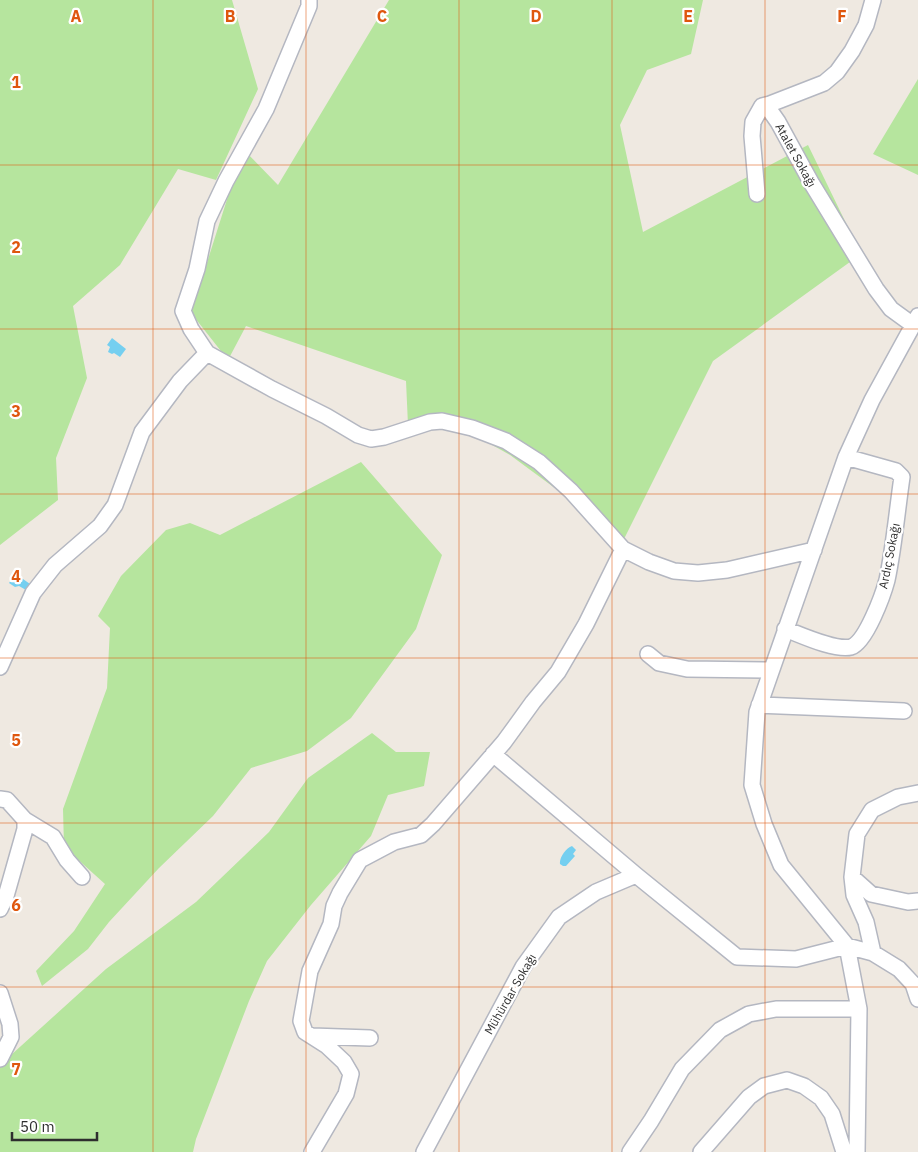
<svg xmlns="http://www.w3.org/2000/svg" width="918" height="1152" viewBox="0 0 918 1152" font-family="'IBM Plex Sans',sans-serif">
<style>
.green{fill:#b6e59e}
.water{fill:#75cff0}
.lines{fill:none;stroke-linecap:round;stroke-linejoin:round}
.minor-casing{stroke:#b4b7c1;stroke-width:18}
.minor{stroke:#fff;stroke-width:15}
.grid{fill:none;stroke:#df570e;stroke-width:1;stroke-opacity:0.55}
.labels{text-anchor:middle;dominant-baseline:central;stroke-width:4.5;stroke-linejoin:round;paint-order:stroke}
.street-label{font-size:12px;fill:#2e2e2e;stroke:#fff}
.grid-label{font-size:16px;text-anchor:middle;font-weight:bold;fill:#df570e;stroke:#fff;stroke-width:4.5;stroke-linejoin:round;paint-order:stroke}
</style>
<rect width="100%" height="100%" fill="#efe9e1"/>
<!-- green -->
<path class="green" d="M0 0H232L258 89 216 180 178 169 120 265 73 306 87 378 56 458 58 500 0 545Z
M389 0H703L691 54 647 70 620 125 643 232 808 145 861 254 713 361 624 539 510 455 448 420 408 425 406 381 246 326 228 360 191 313 243 149 278 185Z
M918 79V175L873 154Z
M361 462 442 555 416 629 351 718 307 751 251 768 213 816 159 868 109 922 88 949 42 986 36 971 74 931 105 884 64 847 63 809 107 688 110 628 98 616 121 576 166 530 190 523 220 535Z
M372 733 396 752H430L424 786 388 795 371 836 311 905 267 961 249 1001 196 1139 193 1152H0V1065L106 969 196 902 269 832 308 778Z"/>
<!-- water -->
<path class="water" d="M112 338 126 349 120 357 114 353 112 354 108 352 110 347 107 345Z
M16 574 30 584 26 590 19 586 15 587 9 583Z
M572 846 576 850 573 854 575 856 566 866H563L560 864C559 858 566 848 572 846Z"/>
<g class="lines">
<!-- minor casing -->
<g class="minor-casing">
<path id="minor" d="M309 0V6L266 109 226 181 207 221 197 269 183 311 191 329 207 353 272 389 326 416 358 435 371 439 384 437 430 422 442 421 472 428 506 441 539 462 571 491 623 549 649 562 674 571 698 573 727 570 814 550
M873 0 866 25 852 51 837 72 824 83 770 104 771 112 778 122 812 184 876 289 891 309 913 325 918 322
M757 194 752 136 753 122 762 106 770 104
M785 629C801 635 835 651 851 647 866 642 883 595 887 580 894 547 897 511 902 477L896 471 846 457
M648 654 659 663 687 669 771 670
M0 667 33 593 55 565 100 526 115 505 142 432 180 381 207 353
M759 705 904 711
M493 754 636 875 737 957 796 959 847 946 873 953 899 969 913 984 918 999
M0 799 7 800 25 820V829L6 896 0 909
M25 820 53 837 67 860 82 877
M852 877 871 894 908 902 918 901
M873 953 866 922 854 895 852 877 857 834 872 810 898 797 918 793
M0 993 10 1024 11 1037 0 1059
M312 1036 370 1038
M312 1152 346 1094 351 1074 344 1062 327 1046 305 1032 301 1021 310 971 331 924 334 906 340 893 360 860 394 842 421 835 433 824 504 742 533 702 558 672 586 624 623 549
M424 1152 523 967 559 917 596 892 636 875
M630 1152 651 1121 682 1069 720 1030 749 1014 776 1009H859
M701 1152 749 1097 764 1086 787 1080 804 1086 821 1098 832 1114 844 1152
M857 1152 859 1009 847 946 781 865 764 824 752 785 757 712 846 457 872 400 918 316"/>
</g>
<!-- minor -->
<use href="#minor" class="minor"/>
</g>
<!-- grid -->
<path class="grid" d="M153 0V1152M306 0V1152M459 0V1152M612 0V1152M765 0V1152M0 165H918M0 329H918M0 494H918M0 658H918M0 823H918M0 987H918"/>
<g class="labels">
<!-- street labels -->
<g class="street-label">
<text transform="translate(796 155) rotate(61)">Atalet Sokağı</text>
<text transform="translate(889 556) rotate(-79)">Ardıç Sokağı</text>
<text transform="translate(510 994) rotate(-60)">Mühürdar Sokağı</text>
</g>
</g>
<g class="grid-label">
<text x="76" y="22">A</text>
<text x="230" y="22">B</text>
<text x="382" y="22">C</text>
<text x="536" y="22">D</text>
<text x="688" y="22">E</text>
<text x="842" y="22">F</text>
<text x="16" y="88">1</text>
<text x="16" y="253">2</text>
<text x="16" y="417">3</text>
<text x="16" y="582">4</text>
<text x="16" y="746">5</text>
<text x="16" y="911">6</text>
<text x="16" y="1075">7</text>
</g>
<!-- scale -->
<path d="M12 1132v8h85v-8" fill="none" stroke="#2e2e2e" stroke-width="2.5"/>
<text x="20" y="1132" font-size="15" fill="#2e2e2e" stroke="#ffffff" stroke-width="4" paint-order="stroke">50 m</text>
</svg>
